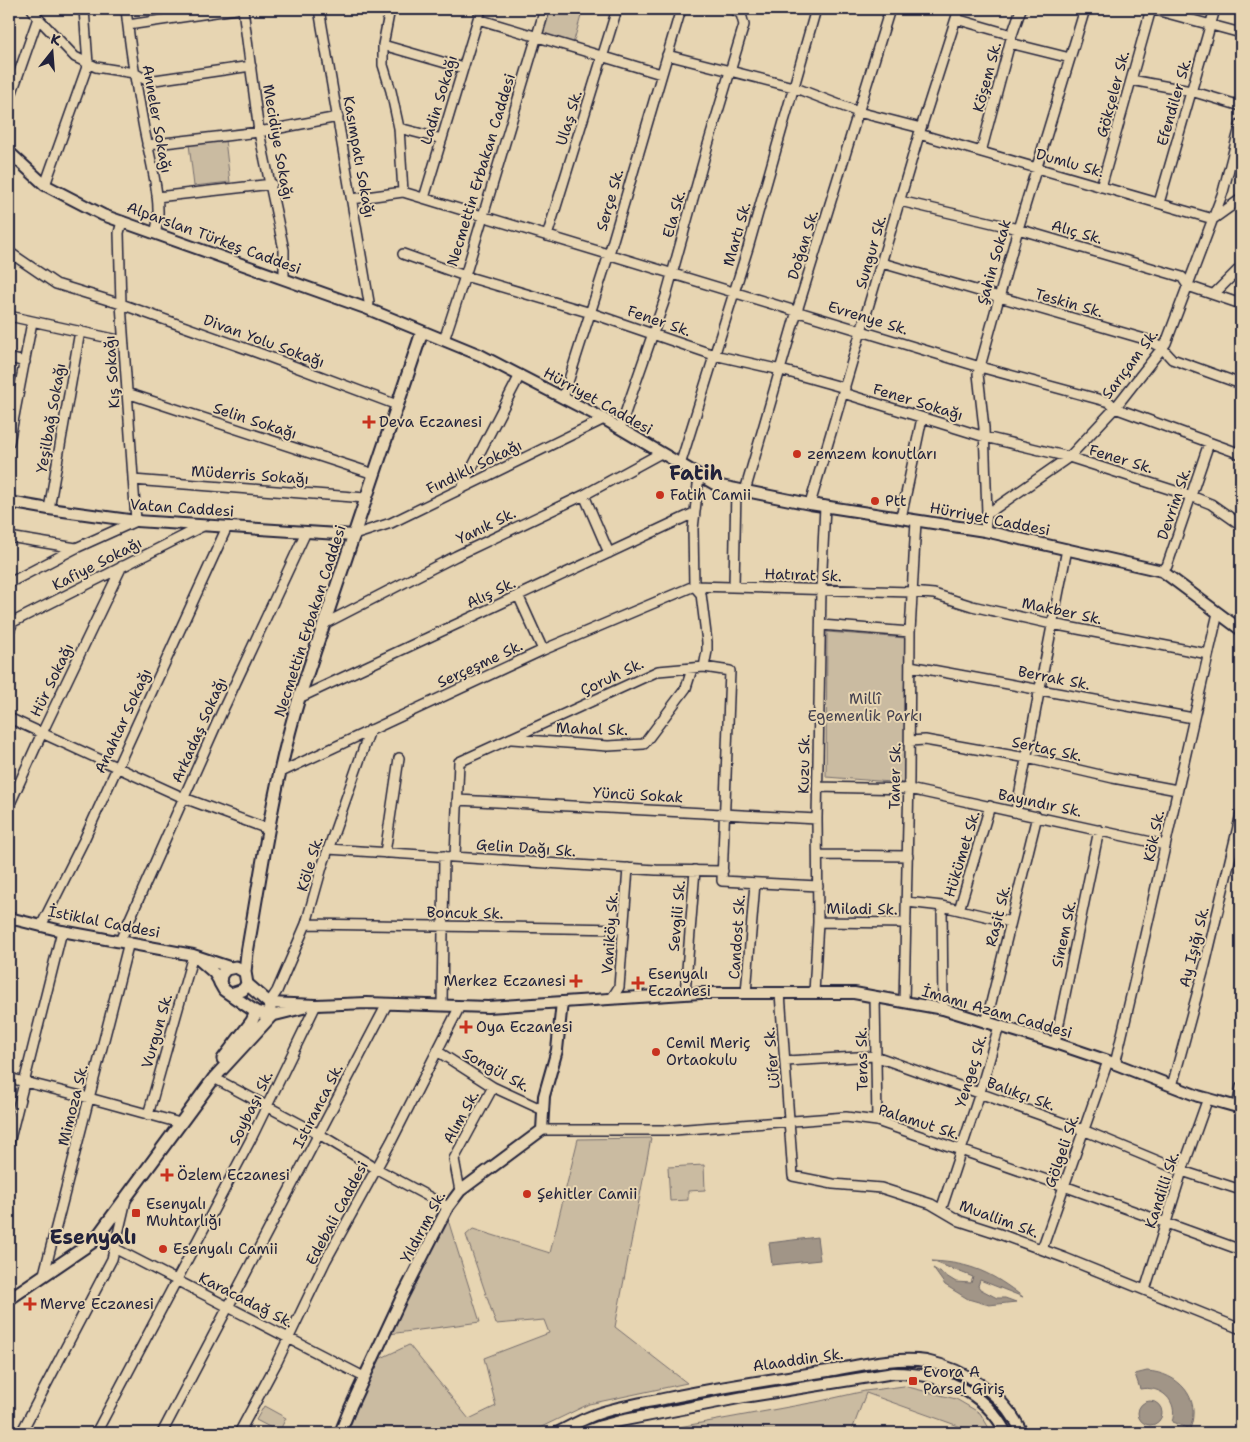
<svg xmlns="http://www.w3.org/2000/svg" width="1250" height="1442" viewBox="0 0 1250 1442" font-family="'Shantell Sans',sans-serif">
<style>
.green{fill:#cabba1;stroke:#766e6e}
.water{fill:#a19587;stroke:#6e6769}
.lines{fill:none;stroke-linecap:round;stroke-linejoin:round}
.minor-casing{stroke:#22223b;stroke-width:12}
.tertiary-casing{stroke:#22223b;stroke-width:14}
.secondary-casing{stroke:#22223b;stroke-width:15}
.minor{stroke:#e7d5b2;stroke-width:9}
.tertiary{stroke:#e7d5b2;stroke-width:10}
.secondary{stroke:#e7d5b2;stroke-width:11}
.poi-dot{fill:#c8321e;stroke:#e7d5b2;stroke-width:2}
.labels{text-anchor:middle;dominant-baseline:central;stroke-width:4;stroke-linejoin:round;paint-order:stroke}
.street-label{font-size:15px;fill:#22223b;stroke:#e7d5b2}
.poi-label{font-size:15px;fill:#22223b;stroke:#e7d5b2;text-anchor:start}
.park-label{font-size:15px;fill:#44414f;stroke:#e7d5b2}
.district-label{font-size:20px;font-weight:bold;fill:#22223b;stroke:#e7d5b2}
</style>
<rect width="100%" height="100%" fill="#e7d5b2"/>
<filter id="ink" filterUnits="userSpaceOnUse"><feTurbulence type="fractalNoise" baseFrequency=".02" numOctaves="2"/><feDisplacementMap in="SourceGraphic" scale="10" xChannelSelector="R" yChannelSelector="G"/><feConvolveMatrix kernelMatrix="1 2 1 2 8 2 1 2 1" color-interpolation-filters="sRGB"/></filter>
<g filter="url(#ink)">
<!-- green -->
<path class="green" d="M550 9H583L573 44 542 35Z
M225 140 230 182 194 186 189 144Z
M827 632 905 638 904 783 826 777Z
M651 1138 615 1327 687 1383 589 1404 529 1433H347L377 1360 409 1345 469 1419 496 1406 484 1358 549 1333 544 1320 496 1324 466 1235 473 1229 550 1253 578 1139Z
M704 1165 705 1190 688 1191V1200L670 1201 668 1167Z
M448 1220 480 1322 389 1334Z
M904 1386 956 1399 980 1413 992 1433H966L967 1429 866 1393 851 1433 668 1429 816 1402 865 1391Z
M264 1406 286 1418 279 1432 256 1420Z"/>
<!-- water -->
<path class="water" d="M817 1237 820 1260 772 1265 769 1243Z
M932 1261C972 1263 992 1273 1023 1297L980 1280 978 1286 980 1289 997 1298H1005L1016 1302 989 1305 968 1299 945 1285 933 1268 956 1282 971 1283 973 1277Z
M1147 1371C1178 1373 1202 1397 1190 1429L1172 1422C1179 1401 1161 1385 1140 1389L1135 1374Z
M1138 1413a12 12 0 1 1 24 0a12 12 0 1 1-24 0Z"/>
<g class="lines">
<!-- minor casing -->
<g class="minor-casing">
<path id="minor" d="M32 9 38 18 75 57 96 67 134 73 148 81 251 66
M126 9C130 47 136 85 143 123 148 153 165 206 155 233
M243 9 259 132 284 250V279
M319 9 369 302 368 309
M390 9 383 45V65L391 91 399 128 403 192
M1152 9 1241 33
M478 19 661 74
M956 19 1012 35
M128 25 236 9
M1010 43 1070 58
M383 45 463 68
M667 55 793 87 858 112 921 128
M1131 80 1191 91 1241 106
M9 101 38 18
M399 128 442 139
M919 134 1213 219 1241 199
M147 145 259 132 338 117
M981 152 1012 35 1021 9
M45 185 88 64 84 9
M1101 187 1151 9
M157 197 272 184
M424 198 481 9
M352 199 403 192 980 367 1109 402 1115 408 1241 454
M900 201 1018 229 1182 277 1188 286 1241 304
M1159 203 1215 9
M547 236 617 9
M9 252 56 284 121 304 264 355 397 405
M403 254 465 276 591 313 714 355 781 370 845 388
M882 263 1148 340 1162 348 1172 359 1241 384
M1214 294 1241 267
M9 316 123 341
M444 340 465 276 545 9
M9 358 25 362
M127 393 374 474
M843 393 985 437 1069 457 1191 496 1211 504 1241 525
M563 398 609 254 681 9
M620 428 666 296 707 148 744 25 741 14 733 9
M9 443 32 322
M680 465 748 248 816 9
M699 476 693 529 694 586 701 594 707 642V651L704 667
M133 480 366 498
M461 489 520 375
M745 491 797 311 890 9
M584 495 609 553
M810 504 921 128 959 9
M49 509 80 331
M987 514 1069 457 1115 408 1166 343 1223 192 1241 123
M901 518 922 418
M985 531 987 514 984 428 978 374 1018 229 1085 9
M354 535 391 523 604 419
M9 537 76 548
M1162 571 1167 566 1209 443
M9 583 76 548 136 521 121 304 119 233 122 221
M734 586 736 489
M518 595 543 650
M324 624 456 556 584 495 661 453
M821 625 910 632
M9 631 13 622 203 526
M910 666 1193 718
M299 698 694 513
M9 718 184 798 268 829
M512 739 608 746 644 744 686 688 692 669
M910 741 925 740 1027 758 1113 778 1177 790
M279 773 543 650 694 586 911 592 934 594 972 606 1052 624 1208 654
M818 787 909 789 1165 845
M457 800 817 819
M9 806 42 733 122 566
M1016 811 1067 549
M328 849 656 870 723 871
M385 853 399 758
M818 855 908 856
M455 857 459 762 658 671 704 667 730 671 722 881 818 886
M907 902 942 906 1011 922
M942 906 943 1009
M959 910 990 806
M818 922 906 923
M306 924 624 929
M41 926 84 840 227 527
M120 941 221 714 306 532
M746 993 755 883
M780 993 793 1176 833 1184 881 1188 931 1204 960 1221 997 1233 1065 1258 1241 1329
M814 993 818 922 817 819 821 589 825 506
M685 994 695 870
M875 997 877 1121
M612 998 619 987 628 868
M904 1002 909 778 910 632 916 521
M269 1003 277 991 306 924 322 867 370 730
M442 1005 444 856
M986 1023 1037 816
M1055 1043 1099 830
M437 1051 493 1087 543 1110
M786 1061 875 1056 1083 1130 1182 1171 1241 1190
M1115 1064C1151 914 1183 763 1218 613
M9 1078 89 1098 180 1123
M214 1078 319 1134 377 1169 448 1207
M1172 1086 1205 965 1241 814
M1237 1107 1241 1087
M148 1115 193 955
M542 1130H674L846 1117 877 1121 1064 1186 1241 1250
M9 1143 62 931
M460 1191 454 1159 493 1087
M941 1210 978 1099 999 1026
M114 1248 364 1377
M1042 1249 1108 1061
M44 1274 129 942
M1145 1290 1182 1171 1208 1098
M9 1432 10 1433
M21 1433 112 1259 126 1200
M96 1433 251 1139 316 1005
M162 1433 387 1004
M239 1433 277 1362 326 1260 391 1142 460 1006"/>
</g>
<!-- tertiary casing -->
<g class="tertiary-casing">
<path id="tertiary" d="M9 152 45 185 103 215 368 309 480 355 604 419 716 485 810 504 985 531 1162 571 1241 630
M9 502 49 509 136 521 354 535
M9 918 62 931 193 955 229 967
M198 959 214 973 220 983
M269 1003 316 1005 367 1003 488 1007 700 993H854L943 1009 1055 1043 1108 1061 1198 1096 1241 1108
M271 1016 303 1008
M340 1433 351 1406 400 1301 448 1207 460 1191 542 1130 544 1096 557 1050 562 1002
M557 1433C570 1426 583 1419 597 1414 620 1406 644 1403 668 1398 721 1387 774 1379 828 1371 857 1366 897 1356 926 1361 965 1369 1005 1395 1022 1433
M582 1433 601 1426 620 1421 744 1397 894 1373C939 1373 984 1390 1006 1433"/>
</g>
<!-- secondary casing -->
<g class="secondary-casing">
<path id="secondary" d="M245 972 236 967 226 969 221 975 220 983 224 990 256 1012 271 1016
M247 984 269 1003 271 1016
M231 994 243 990 247 984 245 972 247 953C262 867 274 781 299 698L422 332
M223 1059 252 1021 256 1012
M9 1299 94 1241 214 1078 271 1016"/>
</g>
<!-- minor -->
<use href="#minor" class="minor"/>
<!-- tertiary -->
<use href="#tertiary" class="tertiary"/>
<!-- secondary -->
<use href="#secondary" class="secondary"/>
</g>
</g>
<!-- markers -->
<g class="poi-dot">
<path d="M366.5 414.5h5v5h5v5h-5v5h-5v-5h-5v-5h5z"/>
<circle cx="797" cy="454" r="5"/>
<circle cx="660" cy="495" r="5"/>
<circle cx="875" cy="501" r="5"/>
<path d="M573.5 973.5h5v5h5v5h-5v5h-5v-5h-5v-5h5z"/>
<path d="M635.5 975.5h5v5h5v5h-5v5h-5v-5h-5v-5h5z"/>
<path d="M463.5 1019.5h5v5h5v5h-5v5h-5v-5h-5v-5h5z"/>
<circle cx="656" cy="1052" r="5"/>
<path d="M164.5 1167.5h5v5h5v5h-5v5h-5v-5h-5v-5h5z"/>
<circle cx="527" cy="1194" r="5"/>
<rect x="131" y="1208" width="10" height="10" rx="2.5"/>
<circle cx="163" cy="1249" r="5"/>
<path d="M27.5 1296.5h5v5h5v5h-5v5h-5v-5h-5v-5h5z"/>
<rect x="908" y="1376" width="10" height="10" rx="2.5"/>
</g>
<g class="labels">
<!-- street labels -->
<g class="street-label">
<text transform="translate(987 77) rotate(-75)">Köşem Sk.</text>
<text transform="translate(1113 94) rotate(-75)">Gökçeler Sk.</text>
<text transform="translate(439 100) rotate(-73)">Ladin Sokağı</text>
<text transform="translate(1174 102) rotate(-74)">Efendiler Sk.</text>
<text transform="translate(569 118) rotate(-73)">Ulaş Sk.</text>
<text transform="translate(157 119) rotate(80)">Anneler Sokağı</text>
<text transform="translate(278 142) rotate(80)">Mecidiye Sokağı</text>
<text transform="translate(359 157) rotate(80)">Kasımpatı Sokağı</text>
<text transform="translate(1070 163) rotate(16)">Dumlu Sk.</text>
<text transform="translate(481 170) rotate(-73)">Necmettin Erbakan Caddesi</text>
<text transform="translate(610 200) rotate(-74)">Serçe Sk.</text>
<text transform="translate(674 214) rotate(-74)">Ela Sk.</text>
<text transform="translate(1077 232) rotate(16)">Alıç Sk.</text>
<text transform="translate(737 234) rotate(-74)">Martı Sk.</text>
<text transform="translate(214 238) rotate(20)">Alparslan Türkeş Caddesi</text>
<text transform="translate(803 245) rotate(-73)">Doğan Sk.</text>
<text transform="translate(871 252) rotate(-74)">Sungur Sk.</text>
<text transform="translate(994 262) rotate(-74)">Şahin Sokak</text>
<text transform="translate(1069 303) rotate(16)">Teskin Sk.</text>
<text transform="translate(868 318) rotate(17)">Evrenye Sk.</text>
<text transform="translate(659 321) rotate(19)">Fener Sk.</text>
<text transform="translate(264 341) rotate(20)">Divan Yolu Sokağı</text>
<text transform="translate(1130 364) rotate(-53)">Sarıçam Sk.</text>
<text transform="translate(112 372) rotate(-94)">Kış Sokağı</text>
<text transform="translate(598 401) rotate(29)">Hürriyet Caddesi</text>
<text transform="translate(918 402) rotate(17)">Fener Sokağı</text>
<text transform="translate(51 418) rotate(-80)">Yeşilbağ Sokağı</text>
<text transform="translate(255 421) rotate(18)">Selin Sokağı</text>
<text transform="translate(1121 459) rotate(17)">Fener Sk.</text>
<text transform="translate(474 467) rotate(-26)">Fındıklı Sokağı</text>
<text transform="translate(250 475) rotate(4)">Müderris Sokağı</text>
<text transform="translate(1174 504) rotate(-71)">Devrim Sk.</text>
<text transform="translate(182 508) rotate(4)">Vatan Caddesi</text>
<text transform="translate(990 519) rotate(11)">Hürriyet Caddesi</text>
<text transform="translate(486 526) rotate(-26)">Yanık Sk.</text>
<text transform="translate(97 564) rotate(-27)">Kafiye Sokağı</text>
<text transform="translate(803 575) rotate(2)">Hatırat Sk.</text>
<text transform="translate(491 593) rotate(-25)">Alış Sk.</text>
<text transform="translate(1062 611) rotate(12)">Makber Sk.</text>
<text transform="translate(310 621) rotate(-72)">Necmettin Erbakan Caddesi</text>
<text transform="translate(480 664) rotate(-25)">Serçeşme Sk.</text>
<text transform="translate(612 677) rotate(-25)">Çoruh Sk.</text>
<text transform="translate(1054 678) rotate(11)">Berrak Sk.</text>
<text transform="translate(52 680) rotate(-64)">Hür Sokağı</text>
<text transform="translate(123 721) rotate(-65)">Anahtar Sokağı</text>
<text transform="translate(592 729) rotate(2)">Mahal Sk.</text>
<text transform="translate(199 730) rotate(-66)">Arkadaş Sokağı</text>
<text transform="translate(1047 749) rotate(12)">Sertaç Sk.</text>
<text transform="translate(804 764) rotate(-89)">Kuzu Sk.</text>
<text transform="translate(895 776) rotate(-89)">Taner Sk.</text>
<text transform="translate(638 795) rotate(3)">Yüncü Sokak</text>
<text transform="translate(1040 803) rotate(12)">Bayındır Sk.</text>
<text transform="translate(1154 836) rotate(-78)">Kök Sk.</text>
<text transform="translate(526 848) rotate(4)">Gelin Dağı Sk.</text>
<text transform="translate(962 854) rotate(-73)">Hükümet Sk.</text>
<text transform="translate(310 864) rotate(-73)">Köle Sk.</text>
<text transform="translate(862 909) rotate(1)">Miladi Sk.</text>
<text transform="translate(465 913) rotate(1)">Boncuk Sk.</text>
<text transform="translate(677 916) rotate(-85)">Sevgili Sk.</text>
<text transform="translate(998 916) rotate(-76)">Raşit Sk.</text>
<text transform="translate(104 922) rotate(11)">İstiklal Caddesi</text>
<text transform="translate(610 933) rotate(-86)">Vaniköy Sk.</text>
<text transform="translate(1064 934) rotate(-78)">Sinem Sk.</text>
<text transform="translate(737 937) rotate(-86)">Candost Sk.</text>
<text transform="translate(1194 947) rotate(-76)">Ay Işığı Sk.</text>
<text transform="translate(997 1012) rotate(16)">İmamı Azam Caddesi</text>
<text transform="translate(157 1031) rotate(-74)">Vurgun Sk.</text>
<text transform="translate(772 1058) rotate(-95)">Lüfer Sk.</text>
<text transform="translate(862 1059) rotate(-91)">Teras Sk.</text>
<text transform="translate(496 1070) rotate(29)">Songül Sk.</text>
<text transform="translate(971 1071) rotate(-73)">Yengeç Sk.</text>
<text transform="translate(1021 1094) rotate(20)">Balıkçı Sk.</text>
<text transform="translate(73 1105) rotate(-76)">Mimoza Sk.</text>
<text transform="translate(318 1106) rotate(-63)">Istıranca Sk.</text>
<text transform="translate(251 1108) rotate(-64)">Soybaşı Sk.</text>
<text transform="translate(461 1117) rotate(-61)">Alım Sk.</text>
<text transform="translate(919 1122) rotate(18)">Palamut Sk.</text>
<text transform="translate(1062 1151) rotate(-71)">Gölgeli Sk.</text>
<text transform="translate(1162 1190) rotate(-72)">Kandilli Sk.</text>
<text transform="translate(337 1213) rotate(-62)">Edebali Caddesi</text>
<text transform="translate(999 1219) rotate(20)">Muallim Sk.</text>
<text transform="translate(423 1227) rotate(-62)">Yıldırım Sk.</text>
<text transform="translate(246 1300) rotate(27)">Karacadağ Sk.</text>
<text transform="translate(798 1360) rotate(-8)">Alaaddin Sk.</text>
</g>
<!-- poi labels -->
<g class="poi-label">
<text x="379" y="422">Deva Eczanesi</text>
<text x="807" y="454">zemzem konutları</text>
<text x="670" y="495">Fatih Camii</text>
<text x="885" y="501">Ptt</text>
<text x="648" y="974">Esenyalı<tspan x="648" dy="17">Eczanesi</tspan></text>
<text x="566" y="981" text-anchor="end">Merkez Eczanesi</text>
<text x="476" y="1027">Oya Eczanesi</text>
<text x="666" y="1043">Cemil Meriç<tspan x="666" dy="17">Ortaokulu</tspan></text>
<text x="177" y="1175">Özlem Eczanesi</text>
<text x="537" y="1194">Şehitler Camii</text>
<text x="146" y="1204">Esenyalı<tspan x="146" dy="17">Muhtarlığı</tspan></text>
<text x="173" y="1249">Esenyalı Camii</text>
<text x="40" y="1304">Merve Eczanesi</text>
<text x="923" y="1372">Evora A<tspan x="923" dy="17">Parsel Giriş</tspan></text>
</g>
<!-- park labels -->
<g class="park-label">
<text x="865" y="699">Millî<tspan x="865" dy="17">Egemenlik Parkı</tspan></text>
</g>
<!-- district labels -->
<g class="district-label">
<text x="696" y="473">Fatih</text>
<text x="93" y="1237">Esenyalı</text>
</g>
</g>
<!-- margin -->
<rect width="1250" height="1442" fill="none" stroke="#e7d5b2" stroke-width="30"/>
<rect x="15" y="15" width="1220" height="1412" fill="none" stroke="#22223b" stroke-width="2" filter="url(#ink)"/>
<!-- north arrow -->
<g transform="translate(52 52) rotate(17)" stroke="#e7d5b2" stroke-width="4" paint-order="stroke">
<path d="M0-4L9 19L0 12L-9 19Z" fill="#22223b"/>
<text y="-8" font-size="14" font-weight="bold" text-anchor="middle" fill="#22223b">K</text>
</g>
</svg>
